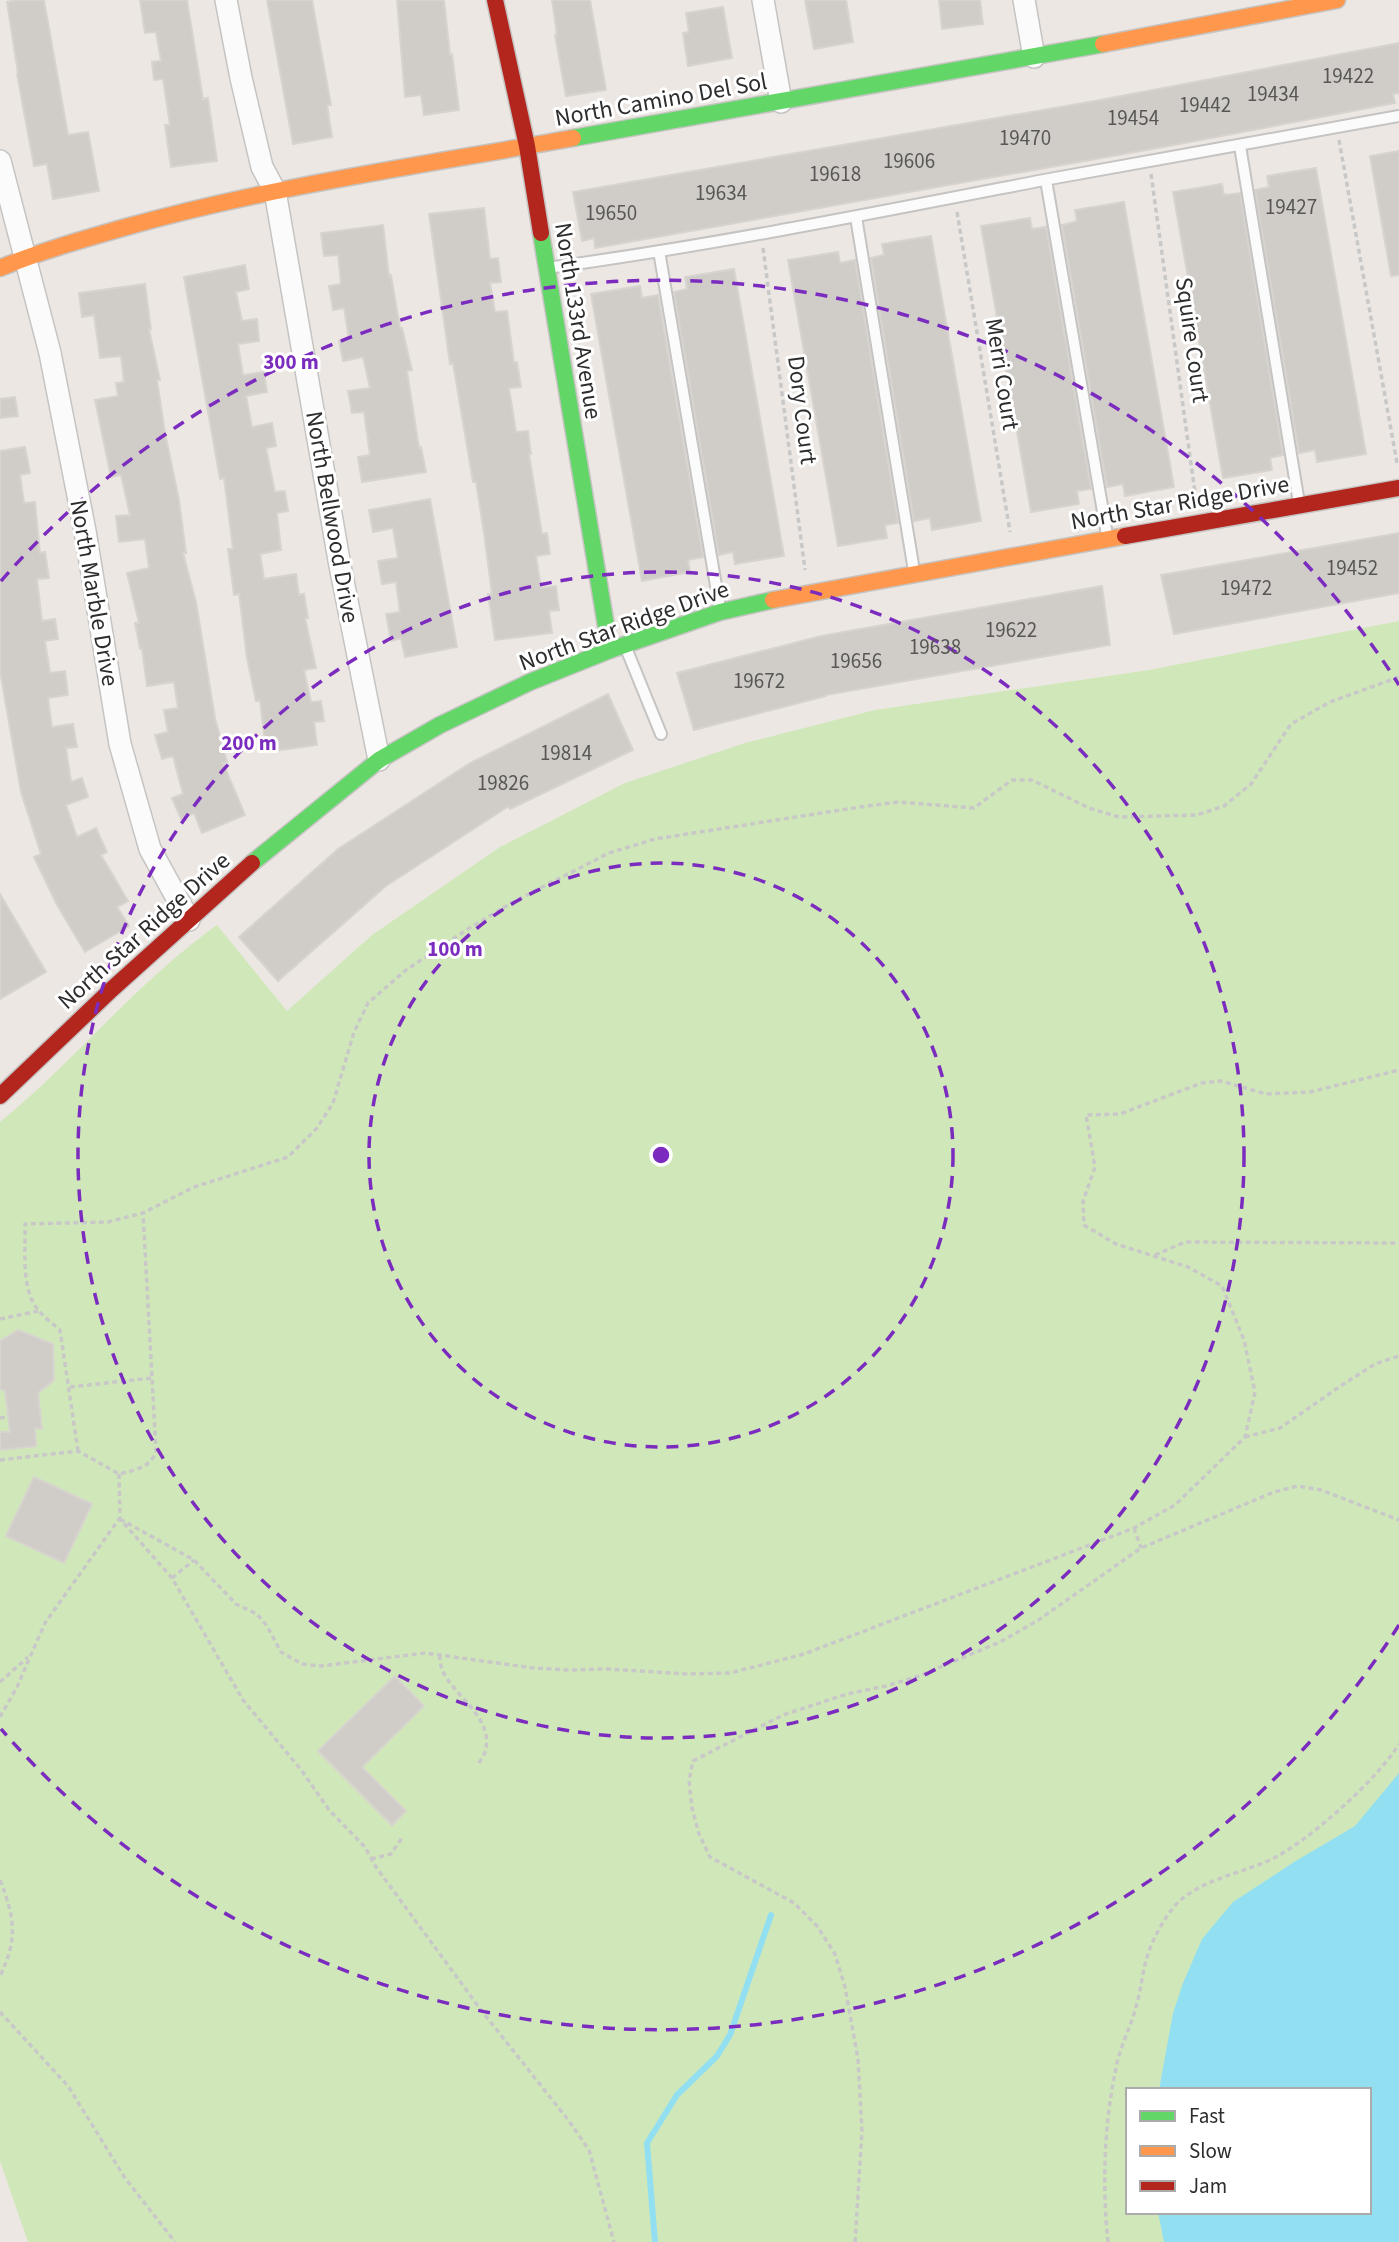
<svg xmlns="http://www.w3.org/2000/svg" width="1399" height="2242" viewBox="0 0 1399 2242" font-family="'Source Sans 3',sans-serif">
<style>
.green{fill:#d0e8b9;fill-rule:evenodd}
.water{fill:#92dff1}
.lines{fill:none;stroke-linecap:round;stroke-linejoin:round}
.stream{stroke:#92dff1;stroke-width:6}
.building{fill:#d0cdc9;stroke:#d7d3ce;stroke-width:2}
.lane-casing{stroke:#c5c4c3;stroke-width:14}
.street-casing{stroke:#c5c4c3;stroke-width:24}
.fast-casing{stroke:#c5c4c3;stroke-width:19}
.slow-casing{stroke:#c5c4c3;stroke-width:19}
.jam-casing{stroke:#c5c4c3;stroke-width:19}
.path{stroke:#c8c8c8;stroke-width:3.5;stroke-dasharray:5 3.5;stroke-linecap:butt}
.lane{stroke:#fcfbfb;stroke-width:10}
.street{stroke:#fcfbfb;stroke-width:21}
.fast{stroke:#63d668;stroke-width:16}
.slow{stroke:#ff974d;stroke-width:16}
.jam{stroke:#b3261e;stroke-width:16}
.ring{fill:none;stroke:#7b2cbf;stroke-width:3.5;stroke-dasharray:12 9}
.labels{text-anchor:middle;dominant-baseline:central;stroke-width:6;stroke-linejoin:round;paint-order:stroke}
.number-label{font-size:21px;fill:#585756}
.street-label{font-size:24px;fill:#2d2d2d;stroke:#fff}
.centre{fill:#7b2cbf;stroke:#fff;stroke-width:3.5}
.ring-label{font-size:21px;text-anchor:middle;font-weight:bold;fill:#7b2cbf;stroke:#fff;stroke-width:6;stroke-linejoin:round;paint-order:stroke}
</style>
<rect width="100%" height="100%" fill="#ece7e2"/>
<!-- green -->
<path class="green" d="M1399 621V2242H28L0 2161V1122C76 1060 137 982 217 925L287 1011 372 935 500 847 625 783 745 743 875 710 1149 670ZM1128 2090H1369V2212H1128Z"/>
<!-- water -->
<path class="water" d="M1399 1773V2242H1164L1158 2212H1369V2090H1159L1173 2013 1183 1983 1202 1939 1233 1902 1294 1862 1355 1826Z"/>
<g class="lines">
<!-- stream -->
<path class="stream" d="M655 2242 647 2143 677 2095 717 2056 730 2035 771 1915"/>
</g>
<!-- building -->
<path class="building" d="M17 0H44L68 135 88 132 99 191 53 199 47 164 34 166 17 74 18 73 7 2Z
M140 0H187L203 99 208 98 217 161 171 167 165 125H170L163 79 154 80 152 62 161 61 156 32 145 33Z
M267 0H312L331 105H327L332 137 293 144Z
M397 0H444L450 55 452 54 459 110 424 115 421 95 405 97Z
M552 0H590L606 90 566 96 555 35H557Z
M805 0H846L853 42 814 49Z
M939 0H980L983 24 942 29Z
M723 7 732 58 688 66 683 33 689 32 686 13Z
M1399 43V93L1393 94 1395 103 1169 146 595 248 594 238 582 241 573 192 1100 100Z
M1399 151V275L1391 276 1370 156Z
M1316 168 1366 454 1317 462 1315 450 1299 453 1255 190 1269 187 1267 176Z
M1222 184 1224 195 1240 193 1283 455 1270 458 1272 470 1223 478 1173 192Z
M1124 202 1174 487 1125 496 1123 484 1107 487 1062 225 1077 221 1075 210Z
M484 208 490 259 498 258 501 282 490 283 495 312 507 311 514 363 517 362 521 387 509 388 516 432 528 431 531 454H529L542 534 547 533 550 554 536 556 541 588 556 586 559 610 549 611 552 633 495 640 488 594H492L484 533 476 482H473L453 363 450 364 429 214Z
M1030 218 1032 229 1046 227 1091 489 1077 491 1079 504 1031 512 981 226Z
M383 225 389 276 391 275 400 328H402L412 370 407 371 419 448 421 447 426 472 362 482 358 457 370 455 364 412 352 413 348 391 370 388 363 357 343 361 339 341 349 339 344 308 333 310 329 286 341 284 338 255 324 256 321 233Z
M931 236 981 521 932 530 930 518 914 521 871 258 884 255 882 244Z
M838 252 840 263 855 260 898 523 885 525 887 538 838 546 788 260Z
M245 265 249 289 236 292 242 321 257 319 259 341 238 344 243 375 264 372 267 392 246 396 252 427 272 423 276 446 266 448 275 492 285 491 288 511 277 513 281 550 260 554 264 579 296 574 299 595 304 594 308 618H305L316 668 304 670 311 702 321 701 324 721 314 722 317 745 266 752 260 700 256 701 247 658 239 594 234 595 228 549H233L224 478 220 479 184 277Z
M734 269 784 556 735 564 733 552 719 555 674 292 687 289 685 277Z
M145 284 151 329H149L160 380H157L165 433 179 500 186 553H183L196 602 215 718 227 762 223 763 245 815 202 833 194 813 181 819 172 798 183 794 173 756 162 759 155 735 168 732 164 710 178 708 174 682 147 686 142 649H140L135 623H139L127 573 149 568 145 539 119 542 116 516 130 515 121 475 111 477 95 400 118 396 116 383 124 382 121 356 100 358 94 315 82 317 79 293Z
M640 286 642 298 658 295 703 557 688 560 690 572 642 581 591 294Z
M15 397 18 416 0 418V399Z
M25 447 30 473 20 475 24 503 35 502 40 553 45 552 49 578 37 579 42 621 55 619 58 639 45 641 50 673 65 671 68 695 48 698 52 727 73 724 77 747 66 748 71 782 82 778 88 797 66 805 77 837 96 828 107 852 101 855 128 901 117 907 129 926 85 952 57 905 34 857 41 854 21 792 0 671V451Z
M430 499 457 647 405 657 401 638 391 641 386 614 400 612 396 582 382 584 378 561 398 558 393 528 373 532 369 510Z
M1399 533V593L1174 634 1161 575Z
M1102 586 1110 645 826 695V696L694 730 677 673 821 636Z
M608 694 633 750 510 809 509 806 386 886 278 981 239 937 338 849 470 763Z
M0 894 46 972 0 999Z
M18 1330 53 1344 54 1380 38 1393 42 1429 35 1428 36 1446 0 1450V1432H10L5 1391 0 1389V1341Z
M34 1477 92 1504 64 1563 6 1536Z
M395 1676 424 1706 362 1767 406 1811 392 1825 318 1751Z"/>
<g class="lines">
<!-- lane casing -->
<g class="lane-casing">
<path id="lane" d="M1240 146 1299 503
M1046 180 1107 535
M856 217 914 571
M659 251 720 609
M547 268C714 245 879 212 1044 180 1162 158 1281 138 1399 116
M626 648 661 734"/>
</g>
<!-- street casing -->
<g class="street-casing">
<path id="street" d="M226 0 241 78 262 167 275 191 340 566 379 760
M763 0 781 102
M1024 0 1034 57
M0 161 50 353 85 531 120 744 150 849 189 920"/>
</g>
<!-- fast casing -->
<g class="fast-casing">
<path id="fast" d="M573 138 1103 44
M541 233 610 650
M252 863 379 760 440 725 530 682 610 650 720 612 773 600"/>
</g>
<!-- slow casing -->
<g class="slow-casing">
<path id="slow" d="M1103 44 1337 0
M0 268C41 251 84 239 126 227 272 186 423 165 573 138
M773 600 1125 536"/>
</g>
<!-- jam casing -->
<g class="jam-casing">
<path id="jam" d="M495 0 527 146 541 233
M1125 536 1399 488
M0 1096 111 990 252 863"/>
</g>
<!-- path -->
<path class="path" d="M1339 140 1397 463
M1151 174 1196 500
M957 212 1010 532
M763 248 805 570
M1155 1255 1185 1242 1399 1243
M0 1319 38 1311
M70 1387 152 1378
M0 1418 8 1417
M1245 1437 1280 1428 1345 1383 1375 1364 1399 1356
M78 1451 60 1330C53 1324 45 1318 39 1311 20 1289 26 1250 25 1224L108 1222 143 1213 194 1187 288 1157 317 1128 333 1103 354 1032 368 1003 406 970 468 929 513 902 609 853 655 839 860 807 898 802 974 808 1012 780H1032L1089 808 1119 817 1197 815 1224 806 1251 784 1291 724 1330 702 1399 677
M0 1460 78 1451 119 1474C134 1470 151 1468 156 1451L143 1213
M119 1474 120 1519 172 1578 243 1700 302 1771 329 1810 365 1847 376 1867 481 2010 569 2121 589 2150 614 2242
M120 1519 194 1560 236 1604 257 1614 267 1626 281 1652 302 1664 321 1666 425 1653 533 1668 569 1670 607 1669 688 1674 730 1673 804 1654 1134 1528 1175 1505 1245 1437 1255 1392 1244 1340 1222 1286 1188 1267 1116 1244 1084 1225 1083 1201 1095 1167 1086 1115 1120 1114 1202 1083 1221 1081 1266 1094 1310 1092 1399 1070
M1134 1528 1141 1548
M172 1578 194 1560
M440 1655C437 1689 493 1709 486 1749 485 1754 481 1760 478 1764
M0 1682 28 1657
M0 1717 17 1687 45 1623 119 1519
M371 1859 391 1854 402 1838
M0 1880C15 1918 18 1939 0 1976
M0 2012 68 2086 125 2178 175 2242
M855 2242 862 2131 858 2059 845 1987 835 1954 817 1926 794 1903 710 1857 699 1834 692 1808 689 1781 693 1761 783 1715 847 1694 886 1686 919 1676 1000 1642 1037 1621 1141 1548 1274 1492 1298 1486 1321 1490 1399 1520
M1108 2242C1102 2184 1104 2125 1116 2068 1120 2046 1132 2025 1137 2003 1141 1989 1142 1975 1146 1961 1150 1943 1168 1909 1183 1898 1209 1878 1241 1873 1270 1860 1308 1842 1377 1780 1399 1744"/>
<!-- lane -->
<use href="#lane" class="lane"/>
<!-- street -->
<use href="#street" class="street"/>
<!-- fast -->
<use href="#fast" class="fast"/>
<!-- slow -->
<use href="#slow" class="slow"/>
<!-- jam -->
<use href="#jam" class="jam"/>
</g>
<!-- distance rings -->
<g class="ring">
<circle cx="661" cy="1155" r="292"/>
<circle cx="661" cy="1155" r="583"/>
<path d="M1399 1625A875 875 0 0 1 1 1729M1 581A875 875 0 0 1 1399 685"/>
</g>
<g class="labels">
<!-- number labels -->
<g class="number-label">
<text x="1348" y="76">19422</text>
<text x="1273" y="94">19434</text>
<text x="1205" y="105">19442</text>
<text x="1133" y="118">19454</text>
<text x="1025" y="138">19470</text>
<text x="909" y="161">19606</text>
<text x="835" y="174">19618</text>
<text x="721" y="193">19634</text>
<text x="1291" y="207">19427</text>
<text x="611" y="213">19650</text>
<text x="1352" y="568">19452</text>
<text x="1246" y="588">19472</text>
<text x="1011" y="630">19622</text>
<text x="935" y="647">19638</text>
<text x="856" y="661">19656</text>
<text x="759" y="681">19672</text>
<text x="566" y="753">19814</text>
<text x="503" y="783">19826</text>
</g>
<!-- street labels -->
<g class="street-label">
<text transform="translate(661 100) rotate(-10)">North Camino Del Sol</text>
<text transform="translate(578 321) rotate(81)">North 133rd Avenue</text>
<text transform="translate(1192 340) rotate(82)">Squire Court</text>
<text transform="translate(1002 374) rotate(81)">Merri Court</text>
<text transform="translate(802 410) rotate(83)">Dory Court</text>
<text transform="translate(1180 503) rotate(-10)">North Star Ridge Drive</text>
<text transform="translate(332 517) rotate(80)">North Bellwood Drive</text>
<text transform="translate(94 593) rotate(80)">North Marble Drive</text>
<text transform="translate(624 626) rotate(-20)">North Star Ridge Drive</text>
<text transform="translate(144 931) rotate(-42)">North Star Ridge Drive</text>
</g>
</g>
<circle cx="661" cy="1155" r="10" class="centre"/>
<g class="ring-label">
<text x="291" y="369">300 m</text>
<text x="249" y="750">200 m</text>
<text x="455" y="956">100 m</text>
</g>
<!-- legend -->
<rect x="1126" y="2088" width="245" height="126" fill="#ffffff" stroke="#ababab" stroke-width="2"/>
<rect x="1140" y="2111" width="35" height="10" fill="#63d668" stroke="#ababab" stroke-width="2"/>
<text x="1189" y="2123" font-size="21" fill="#2d2d2d">Fast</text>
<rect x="1140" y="2146" width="35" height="10" fill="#ff974d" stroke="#ababab" stroke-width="2"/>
<text x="1189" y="2158" font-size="21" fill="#2d2d2d">Slow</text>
<rect x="1140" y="2181" width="35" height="10" fill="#b3261e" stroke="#ababab" stroke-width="2"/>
<text x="1189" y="2193" font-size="21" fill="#2d2d2d">Jam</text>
</svg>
